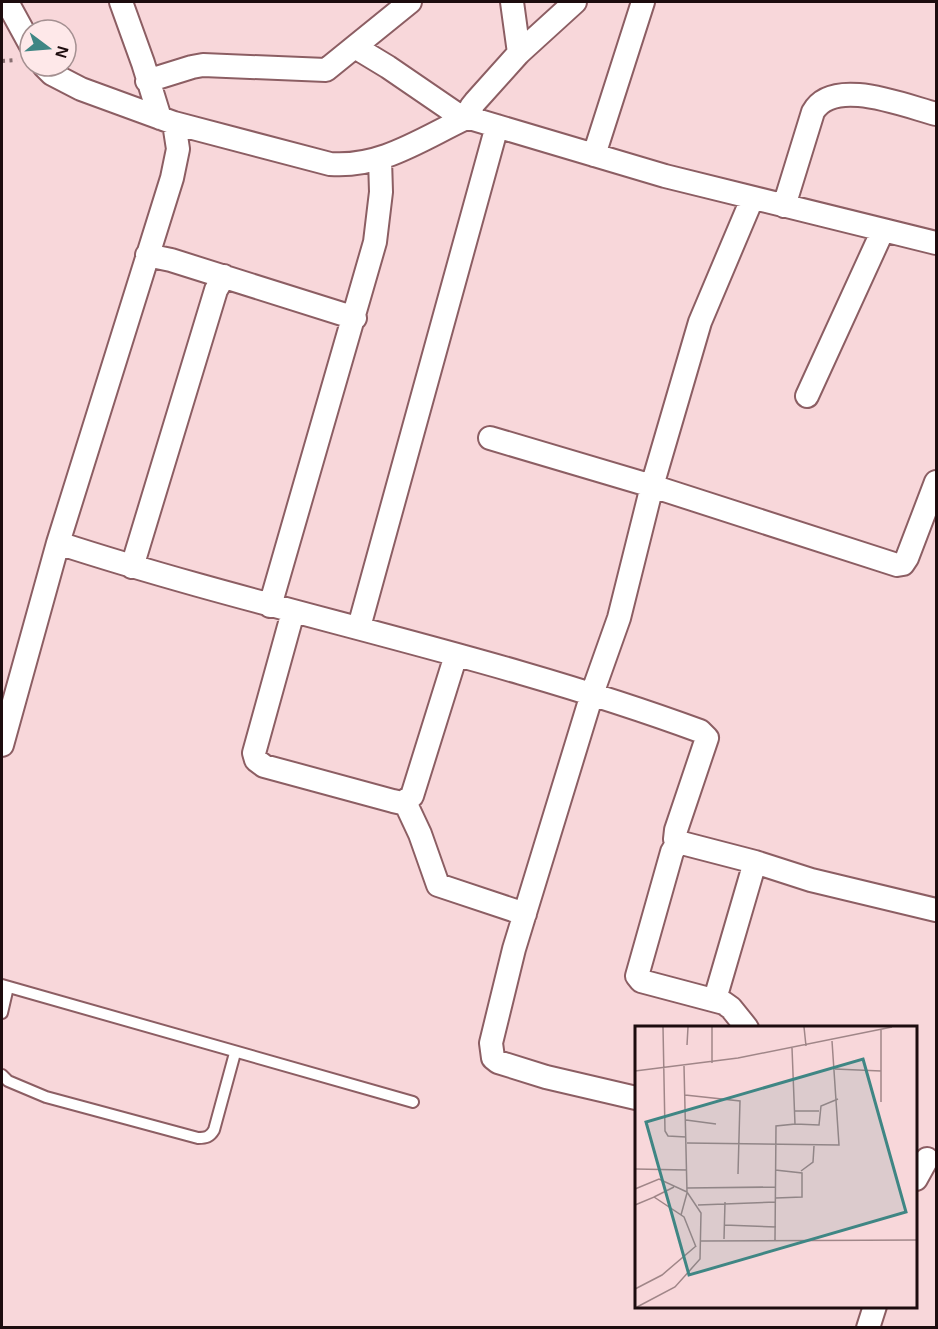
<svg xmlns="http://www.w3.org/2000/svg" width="938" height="1329" viewBox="0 0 938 1329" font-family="Helvetica,sans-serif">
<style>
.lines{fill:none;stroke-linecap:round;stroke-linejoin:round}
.service-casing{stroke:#8c5e63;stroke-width:14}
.minor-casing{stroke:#8c5e63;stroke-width:26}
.path{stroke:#886f71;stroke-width:4;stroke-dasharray:3 4.5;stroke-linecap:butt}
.service{stroke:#fff;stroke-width:10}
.minor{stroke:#fff;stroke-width:22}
.inset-road{fill:none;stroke:#a08688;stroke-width:1.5}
.view{fill:#3f8684;fill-opacity:0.15;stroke:#3f8684;stroke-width:3}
.inset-edge{fill:none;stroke:#1d0c0e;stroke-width:3}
</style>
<rect width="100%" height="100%" fill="#f8d7da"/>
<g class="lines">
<!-- service casing -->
<g class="service-casing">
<path id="service" d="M2 985 413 1102
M2 1013 8 987
M2 1075 8 1081 46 1097 198 1138C206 1138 210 1137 214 1130L235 1053"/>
</g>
<!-- minor casing -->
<g class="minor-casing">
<path id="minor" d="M7 2 30 44
M121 2 143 63 160 118
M512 2 519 53
M355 47 388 67 464 119
M44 66 52 74 81 89 174 123 330 164C380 168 420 140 464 119H473L665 176 936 243
M147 81 192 67 203 65 326 70 410 2
M473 119 471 107 475 102 519 53 575 2
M594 155 643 2
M784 206 813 112C833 76 905 106 936 114
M147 255 171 260 355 318
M807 396 883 230
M490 438 652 486 897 565 903 564 907 558 936 482
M58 543C270 612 491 654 700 731L707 738 676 830 675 839 678 842 755 862 811 880 936 910
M132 567 216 290 224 276
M270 606 375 242 381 192 380 159
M293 612 254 753 256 760 264 766 393 801 402 803 412 796 456 655
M359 627 497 126
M2 745 58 543 172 178 178 149 174 123
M405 802 420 834 438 885 525 914
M678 842 672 852 637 976 641 981 724 1003 731 1008 747 1028
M715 999 755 862
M636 1098 546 1077 498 1062 493 1058 491 1043 514 949 592 694 619 618 652 486 700 322 752 199
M916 1179 927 1159
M868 1328 875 1306"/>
</g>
<!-- path -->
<path class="path" d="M2 61 17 60"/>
<!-- service -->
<use href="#service" class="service"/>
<!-- minor -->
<use href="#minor" class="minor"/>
</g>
<!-- overview -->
<g transform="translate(635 1026)">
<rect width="282" height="282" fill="#f8d7da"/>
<path class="inset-road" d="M28 1 30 105 33 110 51 111M169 1 171 20M52 19 53 1M77 37V1M200 43 246 45M0 45 103 32 257 1M50 69 105 75 103 148M246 76V3M160 85H184M51 94 81 98M160 98 184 99 186 80 203 73M52 117 204 119 197 15M0 143 52 144M140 144 167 147V171L141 172M166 145 178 136 179 120M52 162 140 161M0 163 24 153 52 166M19 171 39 161M0 179 19 171 49 191 61 221M63 179 141 176M46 189 52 167M89 199 141 201M89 213 90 176M140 214 141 100 160 98 157 22M66 215 282 214M0 263 27 249 61 220M2 281 40 261 65 233 66 187 52 166 49 40"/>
<path class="view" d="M228 33 271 186 54 249 11 96Z"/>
<rect width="282" height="282" class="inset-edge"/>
</g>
<!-- border -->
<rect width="938" height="1329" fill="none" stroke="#1d0c0e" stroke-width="6"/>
<!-- north arrow -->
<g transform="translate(48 48) rotate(106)"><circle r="28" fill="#fee8e9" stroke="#a49091" stroke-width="1.5"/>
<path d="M0-4.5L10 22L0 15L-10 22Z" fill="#3f8684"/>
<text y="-9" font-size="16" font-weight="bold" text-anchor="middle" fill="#1d0c0e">N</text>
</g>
</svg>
